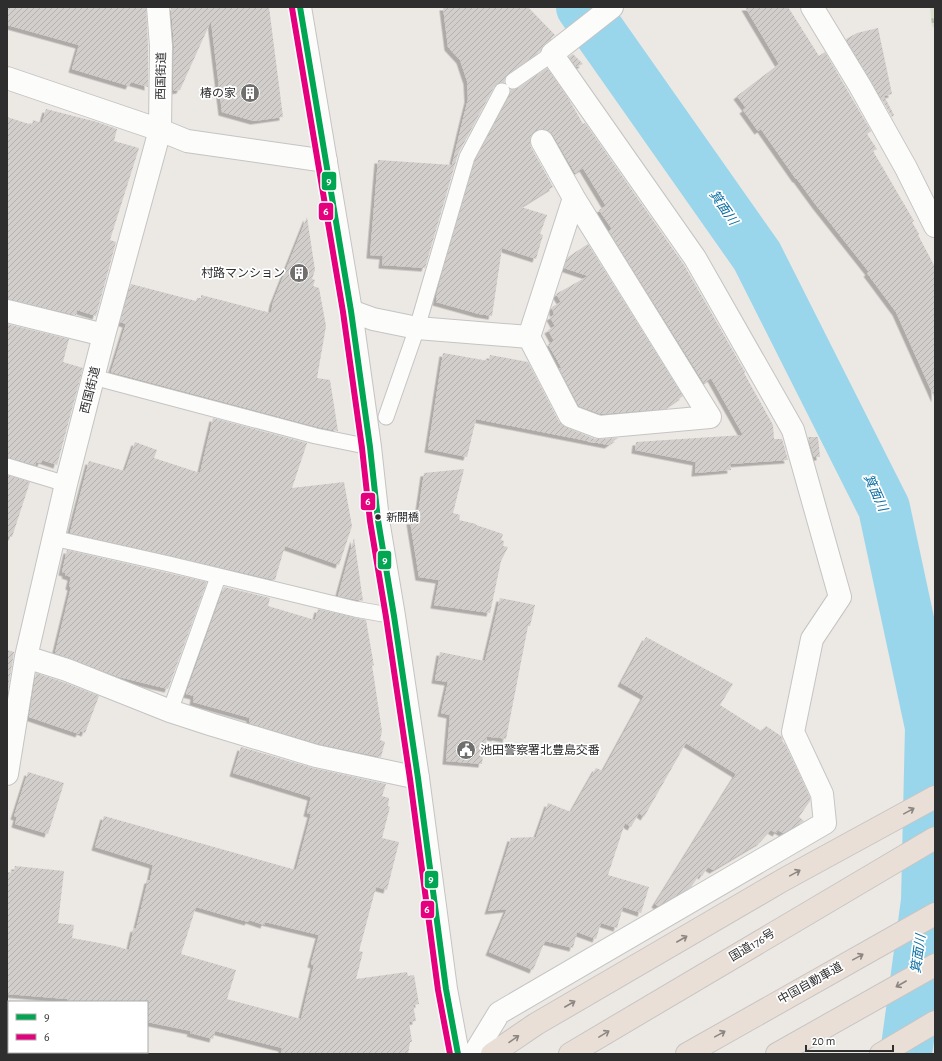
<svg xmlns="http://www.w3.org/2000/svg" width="942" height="1061" viewBox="0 0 942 1061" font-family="'Alegreya Sans','Noto Sans JP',sans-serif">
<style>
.cemetery{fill:url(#cemetery-stones)}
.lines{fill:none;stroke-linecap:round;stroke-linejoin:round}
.river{stroke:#99d6ec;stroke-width:52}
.building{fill:url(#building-hatch);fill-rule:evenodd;filter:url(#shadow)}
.lane-casing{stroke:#c5c4c5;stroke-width:17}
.street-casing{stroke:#c5c4c5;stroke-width:24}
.secondary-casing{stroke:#c5c4c5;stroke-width:24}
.highway-casing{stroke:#c6c5c4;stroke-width:24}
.lane{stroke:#fcfcfb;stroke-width:15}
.street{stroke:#fcfcfb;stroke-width:22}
.secondary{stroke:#fcfcfb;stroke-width:22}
.highway{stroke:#eadfd6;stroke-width:22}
.bus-1-casing{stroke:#fff;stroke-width:9}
.bus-2-casing{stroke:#fff;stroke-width:9}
.bus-1{stroke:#00a651;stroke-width:6}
.bus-2{stroke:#e5007d;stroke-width:6}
.oneway{stroke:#8c8682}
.bus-dot{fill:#2e2e2e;stroke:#fff;stroke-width:1.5}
.labels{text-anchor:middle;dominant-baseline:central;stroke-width:3.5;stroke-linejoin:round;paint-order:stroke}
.bus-label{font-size:11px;fill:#2e2e2e;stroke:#fff;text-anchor:start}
.street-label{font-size:12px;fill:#2e2e2e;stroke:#fff}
.poi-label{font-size:12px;fill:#2e2e2e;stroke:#fff;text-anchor:end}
.water-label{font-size:13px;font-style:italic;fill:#0d6fa3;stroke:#fff}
.line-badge{stroke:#fff;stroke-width:1.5}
.badge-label{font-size:11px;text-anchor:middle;font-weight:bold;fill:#fff}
</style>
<defs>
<pattern id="cemetery-stones" width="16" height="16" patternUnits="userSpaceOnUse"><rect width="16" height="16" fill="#d8e0cc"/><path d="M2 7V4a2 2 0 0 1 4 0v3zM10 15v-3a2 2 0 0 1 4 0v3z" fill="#bac0b0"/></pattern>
<pattern id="building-hatch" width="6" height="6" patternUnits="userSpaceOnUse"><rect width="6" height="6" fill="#d1cecb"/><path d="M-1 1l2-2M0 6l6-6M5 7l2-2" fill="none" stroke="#b4b1af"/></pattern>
<filter id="shadow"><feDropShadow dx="-3.5" dy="3.5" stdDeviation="0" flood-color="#0004"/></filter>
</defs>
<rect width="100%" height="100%" fill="#ece8e4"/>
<!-- cemetery -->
<path class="cemetery" d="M930 7H935V29L932 26Z"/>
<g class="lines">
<!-- river -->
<path class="river" d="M582 7 757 256 884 508 931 727 927 901 906 1054"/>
</g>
<!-- building -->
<path class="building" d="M7 7H146L148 46V87L131 82 129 86 72 69 79 45 7 25Z
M171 7H269L283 117 254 121 222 112 211 21 180 90 173 91 174 46Z
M443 7H528L555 35 544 44 540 51 508 74 505 78 504 83H498L494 87 458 154 425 268 382 265 383 256 370 255 378 160 452 165 462 123 468 99 467 81 460 60 448 47Z
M745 7H788L819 56 825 52 871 131 867 134 877 149 873 151 914 221 912 222 919 234 918 235 935 267V399L896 312 867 273 869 272 816 205 797 179H796L761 129 758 131 743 110 746 108 737 96 779 64Z
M878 28 892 94 884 96 894 115 892 117 846 39 857 33Z
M573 54 583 64 576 67 569 57Z
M547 68 568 98 583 124 585 123 590 130 684 265 745 372 744 373 773 425 774 439H782L788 460 730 464 731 470 695 473 696 462 635 450 636 442 743 435 711 378 704 383 609 231 612 229 599 210 606 206 583 168 575 173 553 135 548 130 542 129 536 130 531 135 530 141 531 147 553 187 521 207 547 215 540 234 543 235 536 259 502 248 492 316 479 314 436 302 437 298 436 297 443 270 475 160 510 95 511 89 518 88Z
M46 109 97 122 117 129 114 141 139 148 110 240 116 242 96 316 77 310 76 315 7 299V117L32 125 33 120 42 123Z
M307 217 315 270 312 279 315 280 313 286 319 288 326 326 317 378 330 380 338 431 318 427 111 372 126 324 120 322 131 284 196 301 197 298H201V295L271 313 273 302Z
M588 244 683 396 664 409 601 414 579 406 559 368 562 369 548 344 554 341 548 330 555 326 550 317 554 315 552 307 561 302 556 294 588 276 564 268 568 257Z
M7 324 69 339 63 362 83 368 57 465 42 460 41 463 36 462 35 465 7 457Z
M443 353 489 361 490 355 528 362 559 422 565 427 595 439 618 438 608 445 476 419 467 457 428 449Z
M213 418 307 443 292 488 344 482 352 526 339 565 285 546 275 580 70 533 89 461 125 471 135 442 157 450 154 458 200 473Z
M808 437H818L820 457H814Z
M464 469 453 513 460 515 459 520 476 524V525L503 534 501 540 504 541 503 546 508 547 501 561 490 613 434 605 439 580 419 577 410 521H417L424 473Z
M7 475 30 482 12 537 7 536Z
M354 538 363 601 338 596Z
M67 550 207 582 168 689 119 677 55 653 71 587 69 586 71 577 65 575 66 573 62 572Z
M224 587 270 598 268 606 315 620 318 609 366 620 374 666 372 665 382 731 380 740 385 742 381 757 319 744 249 723 250 718 193 702 194 696 186 694Z
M500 598 535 605 530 626H528L506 739 495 737V738L487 736 485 753H483L482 764 446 761 450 715 441 713 448 682 435 680 440 652 485 661Z
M646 637 733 684 720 705 761 731 766 726 781 736 783 739 782 741 785 744 810 797V801L799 817 804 821 783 833 778 830 776 833 771 830 760 842 713 870 708 867 702 876 700 874 691 887 658 906 655 904 736 774 686 743 644 817 639 813 631 827 625 823 608 875 649 887 641 913 623 907 617 928 601 923 596 939 577 932 573 948 545 941 533 970 489 952 507 909 488 911 511 838 536 837 548 803 571 812 596 768 603 771 644 696 621 683Z
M7 650 14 652 7 696Z
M36 673 63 682 99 696 85 733 80 731 79 734 29 717Z
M241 747 313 768 386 784 382 796 389 798 388 806 390 807 382 838 399 842 387 890 376 887 359 951 363 952 356 979 407 972 408 976 414 975 419 1004 413 1005 416 1021 409 1022 412 1042H410L408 1054H281L282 1048 215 1031 213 1039 190 1033 191 1031 147 1022V1002H67V999L7 994V888L8 872 11 873V871H14L15 866 64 871 58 923 74 925 72 938 115 946 129 950 134 928 136 929 148 880H150L153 865 95 847 104 816 296 870 311 814 307 813 311 797 233 773ZM196 907 248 922 249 920 264 925 265 922 319 935 311 964 314 965 301 1019 227 999 236 970 181 954Z
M28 772 64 783 48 834 15 824 17 817 14 816Z"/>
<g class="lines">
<!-- lane casing -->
<g class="lane-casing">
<path id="lane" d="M513 81 552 54
M93 377 316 436 370 447
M386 417 417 328 467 157 502 91
M7 466 66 484
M53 538 169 564 355 609 394 616
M170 711 218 577"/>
</g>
<!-- street casing -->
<g class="street-casing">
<path id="street" d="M812 7 860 86 906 168 935 226
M7 78 160 130 187 141 326 161
M7 311 104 335
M351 311 373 319 417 328 529 337 570 416 599 427 710 417 574 198 542 141
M529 337 574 198
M26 657 67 670 170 711 213 725 316 756 418 778
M7 774 26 657 66 484 104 335 160 130 161 46 158 7
M474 1054 499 1013 825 823 822 794 793 732 812 639 840 597 793 430 695 258 552 54 612 7"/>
</g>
<!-- secondary casing -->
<g class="secondary-casing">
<path id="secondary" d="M300 7 351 311 370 447 378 520 394 616 418 778 446 989 458 1054"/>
</g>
<!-- highway casing -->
<g class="highway-casing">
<path id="highway" d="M492 1054 536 1024 783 880 935 797
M570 1054 935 838
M687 1054 935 914
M777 1054 935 965
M881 1054 935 1022"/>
</g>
<!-- lane -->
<use href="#lane" class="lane"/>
<!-- street -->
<use href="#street" class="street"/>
<!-- secondary -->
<use href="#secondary" class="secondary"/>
<!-- highway -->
<use href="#highway" class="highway"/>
<!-- bus-1 casing -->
<g class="bus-1-casing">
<path id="bus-1" d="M300 7 351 311 370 447 378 520 394 616 418 778 446 989 458 1054"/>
</g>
<!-- bus-2 casing -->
<g class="bus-2-casing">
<path id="bus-2" d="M292 8 343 312 362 448 370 521 386 617 410 779 438 990 450 1054"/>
</g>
<!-- bus-1 -->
<use href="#bus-1" class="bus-1"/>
<!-- bus-2 -->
<use href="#bus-2" class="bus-2"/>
</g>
<!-- one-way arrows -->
<defs><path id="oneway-shaft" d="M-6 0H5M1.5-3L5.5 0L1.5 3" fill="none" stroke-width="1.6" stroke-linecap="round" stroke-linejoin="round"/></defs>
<g class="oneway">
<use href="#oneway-shaft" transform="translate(909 811) rotate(-29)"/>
<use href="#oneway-shaft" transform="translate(795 873) rotate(-29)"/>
<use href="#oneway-shaft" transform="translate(682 939) rotate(-30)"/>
<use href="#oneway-shaft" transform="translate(858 957) rotate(-29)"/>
<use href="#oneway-shaft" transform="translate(901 984) rotate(150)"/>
<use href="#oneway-shaft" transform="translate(570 1004) rotate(-30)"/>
<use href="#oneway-shaft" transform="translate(604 1034) rotate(-31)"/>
<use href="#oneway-shaft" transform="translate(720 1034) rotate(-29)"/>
<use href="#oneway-shaft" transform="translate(514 1039) rotate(-35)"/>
</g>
<!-- icons -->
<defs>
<g id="building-disc" transform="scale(1)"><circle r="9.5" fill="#706f6e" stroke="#fff"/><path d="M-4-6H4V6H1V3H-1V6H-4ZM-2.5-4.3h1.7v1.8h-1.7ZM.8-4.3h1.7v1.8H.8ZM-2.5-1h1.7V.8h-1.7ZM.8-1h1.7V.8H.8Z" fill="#fff"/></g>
<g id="civic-disc" transform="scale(1)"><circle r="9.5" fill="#706f6e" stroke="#fff"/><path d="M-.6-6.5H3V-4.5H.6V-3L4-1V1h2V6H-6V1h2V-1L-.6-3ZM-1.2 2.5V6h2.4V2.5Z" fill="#fff"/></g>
</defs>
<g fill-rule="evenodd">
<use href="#building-disc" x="250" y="93"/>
<use href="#building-disc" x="299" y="273"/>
<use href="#civic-disc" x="466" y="750"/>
</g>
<!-- markers -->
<circle class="bus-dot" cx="378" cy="517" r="3.5"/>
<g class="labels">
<!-- bus labels -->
<g class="bus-label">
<text x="386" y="517">新開橋</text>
</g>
<!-- street labels -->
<g class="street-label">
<text transform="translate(161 76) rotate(-89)">西国街道</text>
<text transform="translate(90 390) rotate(-76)">西国街道</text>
<text transform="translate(752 945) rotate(-31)">国道176号</text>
<text transform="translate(810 983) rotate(-29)">中国自動車道</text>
</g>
<!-- poi labels -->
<g class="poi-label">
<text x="236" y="93">椿の家</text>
<text x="285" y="273">村路マンション</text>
<text x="480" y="750" text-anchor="start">池田警察署北豊島交番</text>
</g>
<!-- water labels -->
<g class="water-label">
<text transform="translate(723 208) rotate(55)">箕面川</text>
<text transform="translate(875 493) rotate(66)">箕面川</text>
<text transform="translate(919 954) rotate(-82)">箕面川</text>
</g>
</g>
<g class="line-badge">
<rect x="321" y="171" width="16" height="20" rx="4" fill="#00a651"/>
<rect x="318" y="202" width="16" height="19" rx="4" fill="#e5007d"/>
<rect x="360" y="492" width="16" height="19" rx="4" fill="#e5007d"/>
<rect x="377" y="550" width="15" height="20" rx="4" fill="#00a651"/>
<rect x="424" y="870" width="15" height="19" rx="4" fill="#00a651"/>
<rect x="420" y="900" width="15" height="19" rx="4" fill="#e5007d"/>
</g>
<g class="badge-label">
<text x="329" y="185">9</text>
<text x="326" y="215">6</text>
<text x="368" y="505">6</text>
<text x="385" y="564">9</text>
<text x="431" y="883">9</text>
<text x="427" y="913">6</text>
</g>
<!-- border -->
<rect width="942" height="1061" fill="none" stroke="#2e2e2e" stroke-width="16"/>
<!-- legend -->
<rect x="8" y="1001" width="140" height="52" fill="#ffffff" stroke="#ababab"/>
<rect x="16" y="1014" width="20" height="6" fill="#00a651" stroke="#ababab"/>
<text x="44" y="1021" font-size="12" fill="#2e2e2e">9</text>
<rect x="16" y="1034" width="20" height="6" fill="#e5007d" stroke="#ababab"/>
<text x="44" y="1041" font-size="12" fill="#2e2e2e">6</text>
<!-- scale -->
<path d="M806 1045v6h87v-6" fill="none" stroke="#2e2e2e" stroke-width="2"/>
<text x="812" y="1045" font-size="12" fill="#2e2e2e" stroke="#ffffff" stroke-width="3" paint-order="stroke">20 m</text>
</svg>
